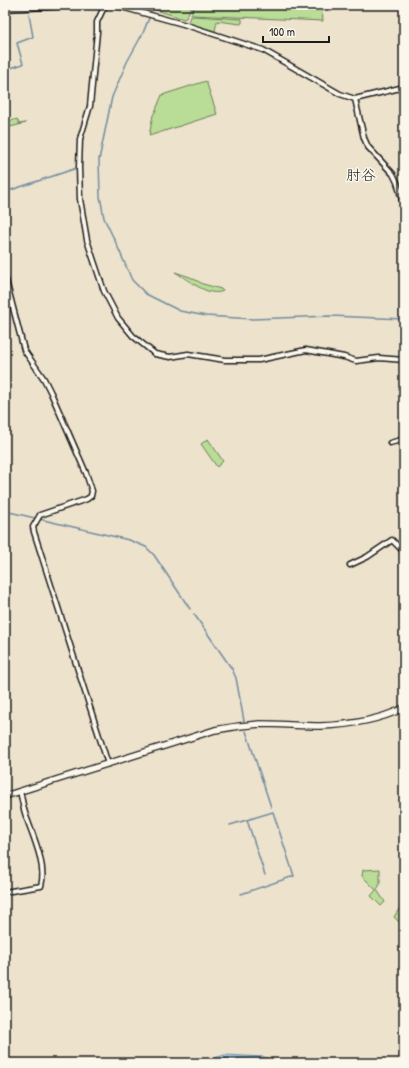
<svg xmlns="http://www.w3.org/2000/svg" width="409" height="1068" viewBox="0 0 409 1068" font-family="'Patrick Hand','Klee One',sans-serif">
<style>
.green{fill:#b9dc96;stroke:#6a7c59}
.water{fill:#abd7f7;stroke:#728c9f}
.lines{fill:none;stroke-linecap:round;stroke-linejoin:round}
.shore{stroke:#556774;stroke-width:1}
.stream{stroke:#728c9f;stroke-width:1.5}
.street-casing{stroke:#1c1c1c;stroke-width:7}
.secondary-casing{stroke:#1c1c1c;stroke-width:8}
.street{stroke:#fbf7ec;stroke-width:4}
.secondary{stroke:#fbf7ec;stroke-width:5.5}
.labels{text-anchor:middle;dominant-baseline:central;stroke-width:3;stroke-linejoin:round;paint-order:stroke}
.quarter-label{font-size:15px;fill:#1c1c1c;stroke:#fbf7ec}
</style>
<rect width="100%" height="100%" fill="#ede2cc"/>
<filter id="ink" filterUnits="userSpaceOnUse"><feTurbulence type="fractalNoise" baseFrequency=".025" numOctaves="2"/><feDisplacementMap in="SourceGraphic" scale="8" xChannelSelector="R" yChannelSelector="G"/><feConvolveMatrix kernelMatrix="1 2 1 2 8 2 1 2 1" color-interpolation-filters="sRGB"/></filter>
<g filter="url(#ink)">
<!-- green -->
<path class="green" d="M155 5H192L186 18 184 19 153 9Z
M195 5H255L320 8 322 9 323 21 192 15 191 14Z
M193 16 242 19V23L240 24 217 21 215 31 189 24 188 22 190 17Z
M206 81 217 114 149 136 153 115 155 112 162 95Z
M17 119 19 124 26 123 6 128 5 123Z
M175 272 190 277 203 284 221 289 223 291C209 298 187 279 175 272Z
M208 439 223 461 217 467 201 444Z
M380 869V884L377 890 385 902 381 906 371 896 376 890 362 876 363 870Z
M401 906 404 907V927L394 917Z"/>
<!-- water -->
<path class="water" d="M224 1055 264 1057 285 1063H201Z"/>
<g class="lines">
<!-- shore -->
<path class="shore" d="M213 1063 225 1059 263 1061 271 1063"/>
<!-- stream -->
<path class="stream" d="M152 11 154 5
M149 18 143 33 127 62 112 97 99 160 100 196 104 218 116 243 132 280 146 294 180 311 206 316 253 319 330 316 404 319
M5 70 23 64 17 43 33 37 29 14
M5 192 77 168
M5 511 129 540 146 547 154 555 190 609
M194 614 232 669 236 678 244 721
M246 731 271 807
M247 820 265 875
M230 825 273 812 294 876 241 894"/>
<!-- street casing -->
<g class="street-casing">
<path id="street" d="M105 5 97 22V32L90 106 80 139 79 167 80 199 87 240 104 291 118 318 133 336 155 354 170 357 188 354 225 360H259L306 350 344 357 356 361 379 358 404 360
M114 5 183 24 263 50 340 94 355 99 404 87
M5 9 89 5
M355 99 364 138 368 147 393 174 397 182 404 207
M5 277 24 350 44 379 51 393 86 473 92 491 91 496 87 499 40 515 33 527 34 532 108 764
M390 443 404 439
M350 565 367 557 392 540 404 552
M5 892 41 886C47 866 33 836 26 816 23 808 22 799 20 791"/>
</g>
<!-- secondary casing -->
<g class="secondary-casing">
<path id="secondary" d="M5 796 215 730C230 727 245 725 260 724 280 724 301 726 321 726 348 725 379 720 404 708"/>
</g>
<!-- street -->
<use href="#street" class="street"/>
<!-- secondary -->
<use href="#secondary" class="secondary"/>
</g>
</g>
<g class="labels">
<!-- quarter labels -->
<g class="quarter-label">
<text x="361" y="174">肘谷</text>
</g>
</g>
<!-- margin -->
<rect width="409" height="1068" fill="none" stroke="#fbf7ec" stroke-width="20"/>
<rect x="10" y="10" width="389" height="1048" fill="none" stroke="#1c1c1c" stroke-width="1.5" filter="url(#ink)"/>
<!-- scale -->
<path d="M263 36v6h66v-6" fill="none" stroke="#1c1c1c" stroke-width="2"/>
<text x="269" y="36" font-size="12" fill="#1c1c1c" stroke="#fbf7ec" stroke-width="3" paint-order="stroke">100 m</text>
</svg>
